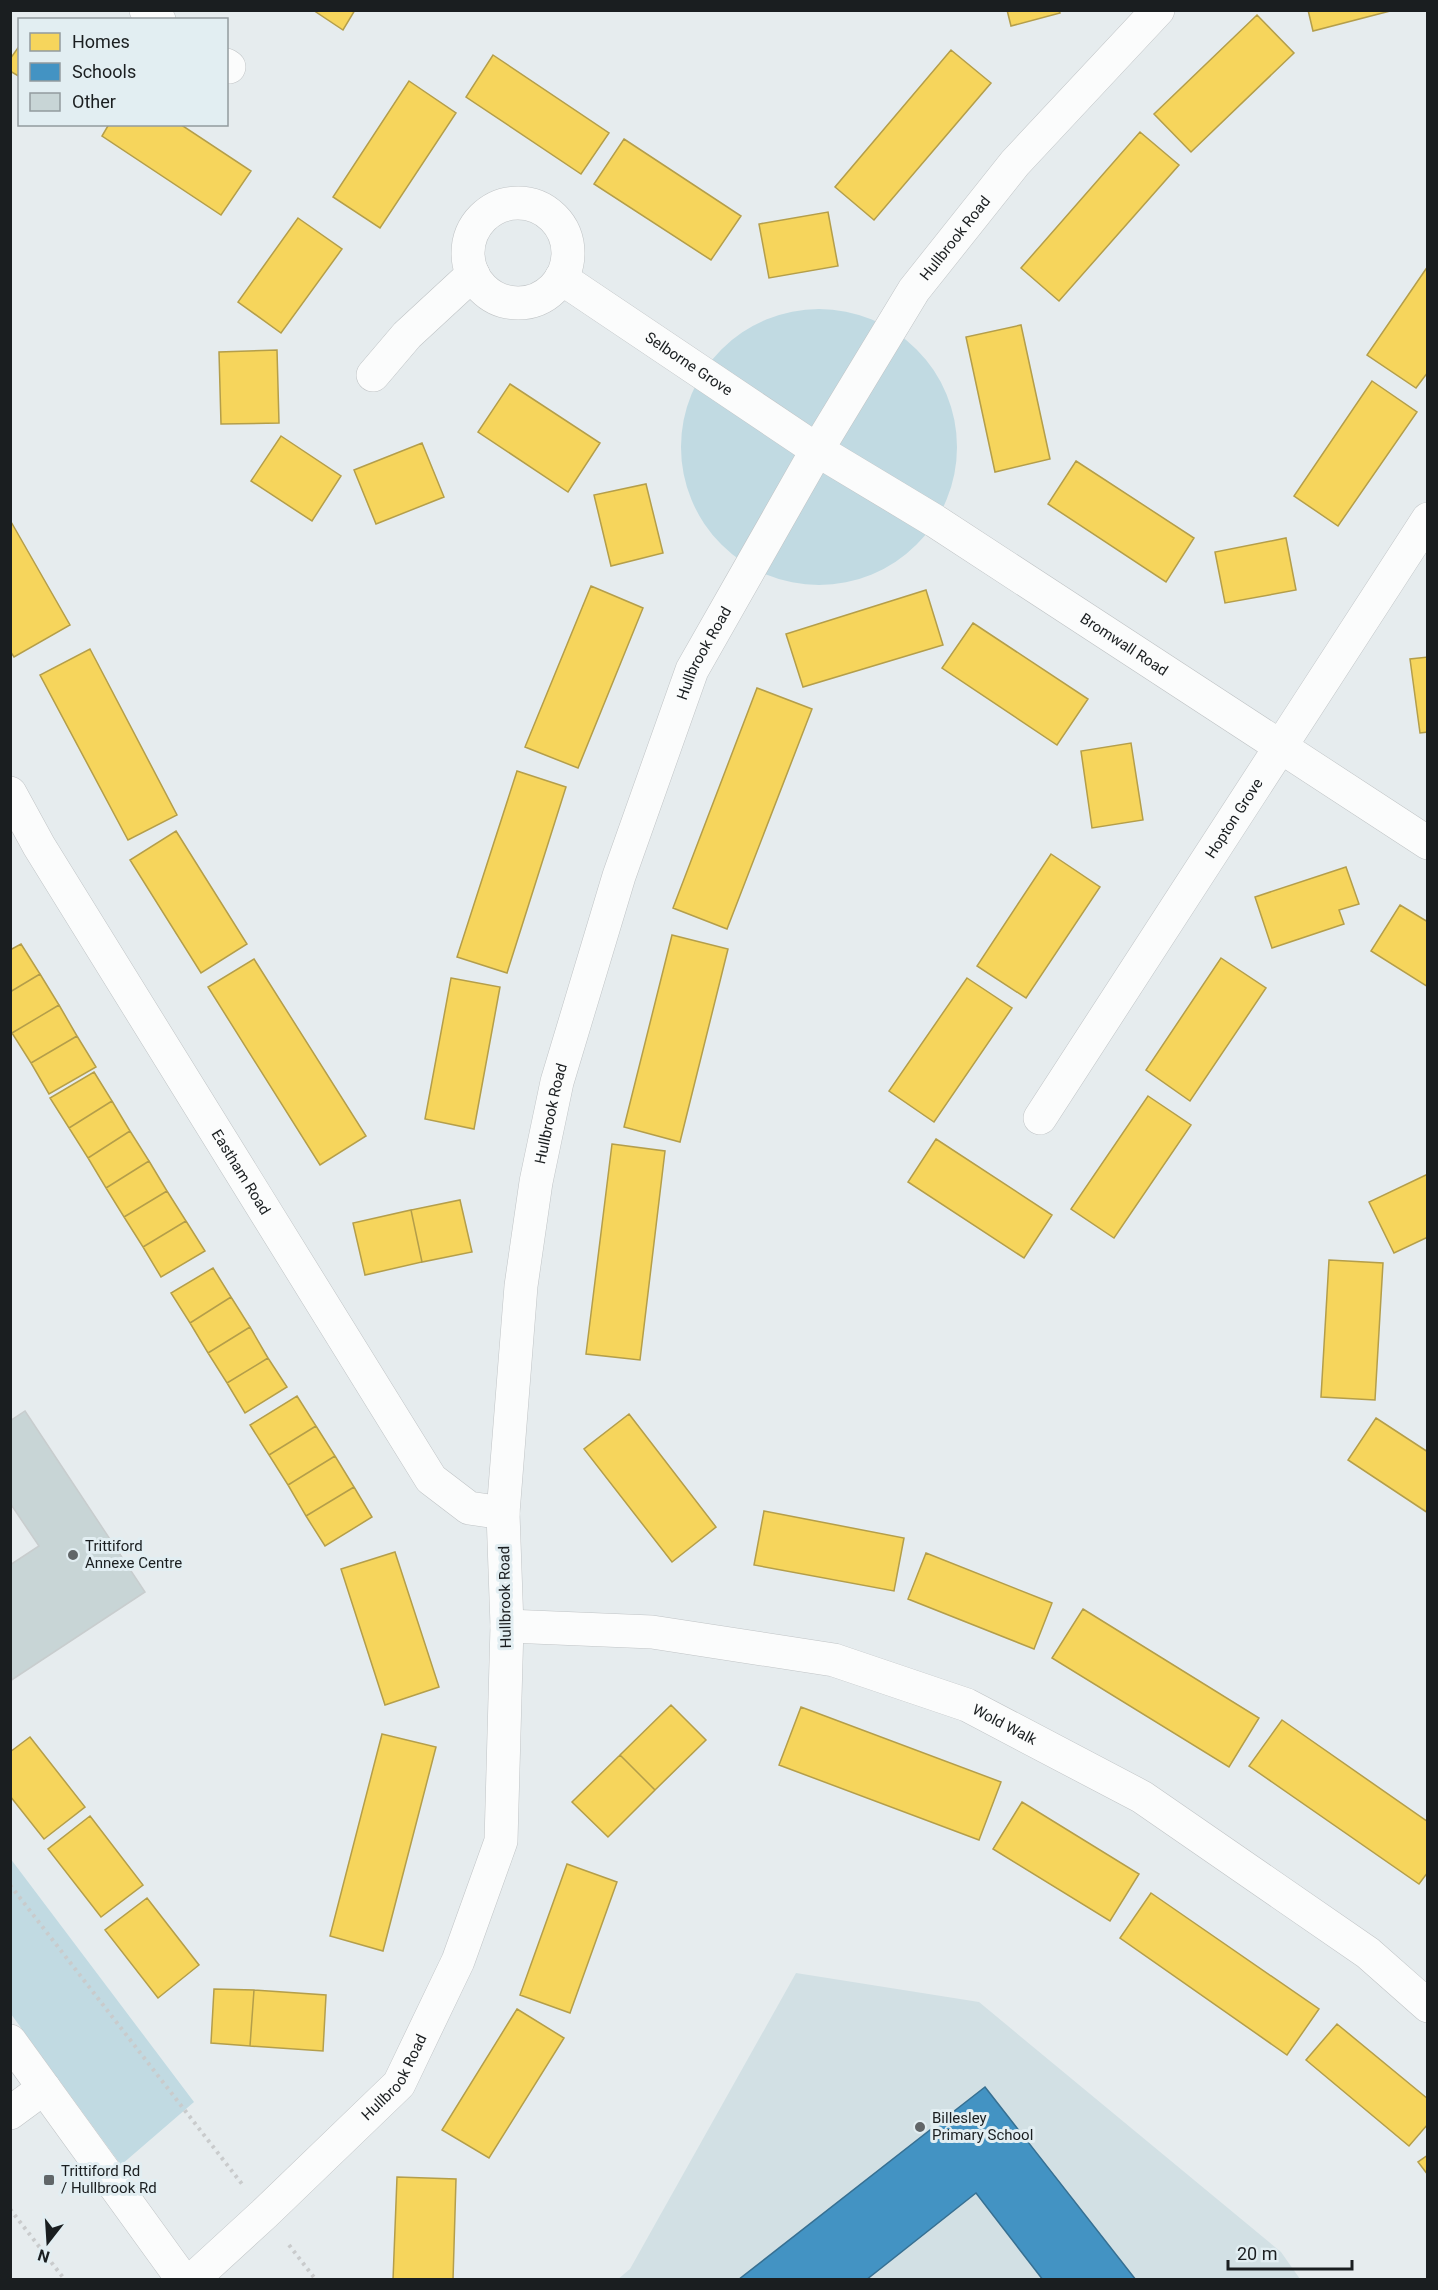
<svg xmlns="http://www.w3.org/2000/svg" width="1438" height="2290" viewBox="0 0 1438 2290" font-family="Roboto,sans-serif">
<style>
.built{fill:#d2e0e4}
.green{fill:#c1dae2}
.homes{fill:#f6d55c;stroke:#b49e4a;stroke-width:1.5}
.schools{fill:#4393c3;stroke:#377092;stroke-width:1.5}
.building{fill:#c8d5d6;stroke:#c8cdce;stroke-width:1.5}
.lines{fill:none;stroke-linecap:round;stroke-linejoin:round}
.street-casing{stroke:#c0c4c6;stroke-width:34}
.secondary-casing{stroke:#c0c4c6;stroke-width:34}
.path{stroke:#c9cbcc;stroke-width:4;stroke-dasharray:3 4.5;stroke-linecap:butt}
.street{stroke:#fbfcfc;stroke-width:33}
.secondary{stroke:#fbfcfc;stroke-width:33}
.poi-dot{fill:#616668;stroke:#e2eef2;stroke-width:2}
.labels{text-anchor:middle;dominant-baseline:central;stroke-width:6;stroke-linejoin:round;paint-order:stroke}
.street-label{font-size:15px;fill:#1a1e20;stroke:#e2eef2}
.poi-label{font-size:15px;fill:#1a1e20;stroke:#e2eef2;text-anchor:start}
</style>
<rect width="100%" height="100%" fill="#e6ecee"/>
<!-- built -->
<path class="built" d="M796 1973 979 2002 1281 2252 1300 2279 617 2280 630 2269Z"/>
<!-- green -->
<path class="green" d="M681 447a138 138 0 1 1 276 0a138 138 0 1 1-276 0Z
M10 1858 194 2102 121 2165 11 2014Z"/>
<!-- homes -->
<path class="homes" d="M313 10H355L343 30Z
M1007 10H1059L1060 13 1011 26Z
M1308 10H1394L1313 31Z
M1257 15 1294 53 1191 152 1154 114Z
M20 45V77L10 71V59Z
M951 50 991 83 874 220 835 187Z
M493 55 609 133 581 174 466 97Z
M409 81 456 113 380 228 333 197Z
M109 124H180L251 171 221 215 102 136Z
M1140 132 1179 165 1059 301 1021 268Z
M624 139 741 216 711 260 594 184Z
M828 212 838 266 769 278 759 224Z
M298 218 342 249 281 333 238 302Z
M1428 266V372L1416 388 1367 355Z
M1021 325 1050 459 995 472 966 337Z
M277 350 279 423 221 424 219 352Z
M1372 381 1417 412 1338 526 1294 496Z
M510 384 600 443 568 492 478 432Z
M281 436 341 476 312 521 251 481Z
M422 443 444 497 376 524 354 470Z
M1076 461 1194 538 1166 582 1048 504Z
M646 484 663 553 611 566 594 495Z
M10 520 70 625 14 657 10 651Z
M1286 538 1296 590 1225 603 1215 552Z
M591 586 643 608 578 768 525 747Z
M926 590 943 645 803 687 786 634Z
M973 623 1088 699 1057 745 942 668Z
M90 649 177 815 128 840 40 675Z
M1428 657V732L1420 733 1410 659Z
M757 688 812 709 727 929 673 908Z
M1131 743 1143 820 1092 828 1081 751Z
M517 771 566 787 507 973 457 957Z
M176 831 247 944 201 973 130 860Z
M1051 854 1100 887 1026 998 977 966Z
M1346 867 1359 904 1339 910 1344 924 1272 948 1255 897Z
M1400 905 1428 922V987L1371 951Z
M672 935 728 949 680 1142 624 1127Z
M21 944 40 974 10 992V950Z
M1221 958 1266 988 1190 1101 1146 1070Z
M254 959 366 1136 320 1165 208 987Z
M40 974 59 1005 12 1033 10 1030V992Z
M451 978 500 987 474 1129 425 1119Z
M967 978 1012 1008 934 1122 889 1091Z
M59 1005 77 1036 31 1063 12 1033Z
M77 1036 96 1067 49 1094 31 1063Z
M94 1072 112 1101 69 1128 50 1098Z
M1148 1096 1191 1125 1114 1238 1071 1209Z
M112 1101 130 1131 88 1158 69 1128Z
M130 1131 149 1161 106 1188 88 1158Z
M936 1139 1052 1215 1024 1258 908 1182Z
M612 1144 665 1151 640 1360 586 1354Z
M149 1161 167 1191 124 1217 106 1188Z
M1428 1174V1237L1394 1253 1369 1202Z
M167 1191 186 1221 143 1247 124 1217Z
M460 1200 472 1252 422 1262 411 1210Z
M411 1210 422 1262 365 1275 353 1223Z
M186 1221 205 1251 161 1277 143 1247Z
M1329 1260 1383 1263 1375 1400 1321 1397Z
M213 1268 231 1297 190 1323 171 1293Z
M231 1297 250 1327 208 1353 190 1323Z
M250 1327 268 1358 227 1383 208 1353Z
M268 1358 287 1387 245 1413 227 1383Z
M297 1396 316 1426 269 1455 250 1425Z
M629 1414 716 1527 672 1562 584 1449Z
M1376 1418 1428 1452V1513L1348 1460Z
M316 1426 335 1456 288 1485 269 1455Z
M335 1456 354 1487 306 1516 288 1485Z
M354 1487 372 1517 325 1546 306 1516Z
M764 1511 904 1538 894 1591 754 1565Z
M395 1552 439 1687 385 1705 341 1569Z
M926 1553 1052 1603 1034 1649 908 1599Z
M1083 1609 1259 1718 1229 1767 1052 1658Z
M671 1705 706 1740 655 1790 620 1755Z
M801 1707 1001 1782 979 1840 779 1765Z
M1282 1720 1428 1822V1872L1419 1884 1249 1766Z
M382 1734 436 1747 383 1951 330 1936Z
M30 1737 85 1807 44 1839 10 1796V1752Z
M620 1755 655 1790 608 1837 572 1802Z
M1022 1802 1139 1874 1110 1921 993 1849Z
M90 1816 143 1885 101 1917 48 1849Z
M567 1864 617 1882 570 2013 520 1995Z
M1151 1893 1319 2009 1287 2055 1120 1938Z
M147 1898 199 1965 158 1998 105 1930Z
M214 1989 254 1990 250 2046 211 2043Z
M254 1990 326 1995 323 2051 250 2046Z
M517 2009 564 2038 489 2158 442 2130Z
M1337 2024 1428 2099V2124L1409 2146 1306 2060Z
M1428 2155V2175L1418 2162Z
M397 2177 456 2179 453 2280H393Z"/>
<!-- schools -->
<path class="schools" d="M985 2087 1136 2280H1043L976 2193 866 2280H738Z"/>
<!-- building -->
<path class="building" d="M25 1411 145 1592 10 1681V1565L39 1546 10 1503V1421Z"/>
<g class="lines">
<!-- street casing -->
<g class="street-casing">
<g id="street">
<path d="M146 10 159 20"/>
<path d="M226 65 229 67"/>
<circle cx="518" cy="253" r="50"/>
<path id="s1" d="M561 278 817 450 935 521 1428 843"/>
<path d="M373 375 407 335 473 274"/>
<path id="s2" d="M10 793 39 846 431 1479 469 1508 503 1513"/>
<path id="s3" d="M1040 1118 1428 519"/>
<path id="s4" d="M507 1626 652 1632 834 1660 967 1705 1142 1797 1368 1953 1428 2006"/>
<path d="M10 2113 44 2088"/>
<path id="s5" d="M192 2280 264 2214 399 2084 458 1961 501 1841 507 1626 503 1513 521 1286 536 1182 557 1082 619 876 692 670 817 450 914 290 1015 163 1158 10"/>
</g>
</g>
<!-- secondary casing -->
<g class="secondary-casing">
<path id="secondary" d="M10 2041 183 2280"/>
</g>
<!-- path -->
<path class="path" d="M10 1885 242 2184
M10 2209 65 2280
M289 2245 316 2280"/>
<!-- street -->
<use href="#street" class="street"/>
<!-- secondary -->
<use href="#secondary" class="secondary"/>
</g>
<!-- markers -->
<g class="poi-dot">
<circle cx="73" cy="1555" r="6"/>
<circle cx="920" cy="2127" r="6"/>
<rect x="43" y="2174" width="12" height="12" rx="3"/>
</g>
<g class="labels">
<!-- street labels -->
<g class="street-label">
<text stroke="none"><textPath href="#s5" startOffset="2252">Hullbrook Road</textPath></text>
<text stroke="none"><textPath href="#s1" startOffset="154">Selborne Grove</textPath></text>
<text stroke="none"><textPath href="#s1" startOffset="672">Bromwall Road</textPath></text>
<text stroke="none"><textPath href="#s5" startOffset="1766">Hullbrook Road</textPath></text>
<text stroke="none"><textPath href="#s3" startOffset="357">Hopton Grove</textPath></text>
<text stroke="none"><textPath href="#s5" startOffset="1280">Hullbrook Road</textPath></text>
<text stroke="none"><textPath href="#s2" startOffset="444">Eastham Road</textPath></text>
<text transform="translate(505 1597) rotate(-91)">Hullbrook Road</text>
<text stroke="none"><textPath href="#s4" startOffset="512">Wold Walk</textPath></text>
<text stroke="none"><textPath href="#s5" startOffset="288">Hullbrook Road</textPath></text>
</g>
<!-- poi labels -->
<g class="poi-label">
<text x="85" y="1546">Trittiford<tspan x="85" dy="17">Annexe Centre</tspan></text>
<text x="932" y="2118">Billesley<tspan x="932" dy="17">Primary School</tspan></text>
<text x="61" y="2171">Trittiford Rd<tspan x="61" dy="17">/ Hullbrook Rd</tspan></text>
</g>
</g>
<!-- border -->
<rect width="1438" height="2290" fill="none" stroke="#1a1e20" stroke-width="24"/>
<!-- legend -->
<rect x="18" y="18" width="210" height="108" fill="#e2eef2" stroke="#929b9e" stroke-width="1.5"/>
<rect x="30" y="33" width="30" height="18" fill="#f6d55c" stroke="#929b9e" stroke-width="1.5"/>
<text x="72" y="48" font-size="18" fill="#1a1e20">Homes</text>
<rect x="30" y="63" width="30" height="18" fill="#4393c3" stroke="#929b9e" stroke-width="1.5"/>
<text x="72" y="78" font-size="18" fill="#1a1e20">Schools</text>
<rect x="30" y="93" width="30" height="18" fill="#c8d5d6" stroke="#929b9e" stroke-width="1.5"/>
<text x="72" y="108" font-size="18" fill="#1a1e20">Other</text>
<!-- north arrow -->
<g transform="translate(48 2242) rotate(197)" stroke="#e2eef2" stroke-width="4.5" paint-order="stroke">
<path d="M0-4.5L10 22L0 15L-10 22Z" fill="#1a1e20"/>
<text y="-9" font-size="16" font-weight="bold" text-anchor="middle" fill="#1a1e20">N</text>
</g>
<!-- scale -->
<path d="M1228 2260v9h124v-9" fill="none" stroke="#1a1e20" stroke-width="3"/>
<text x="1237" y="2260" font-size="18" fill="#1a1e20" stroke="#e2eef2" stroke-width="4.5" paint-order="stroke">20 m</text>
</svg>
